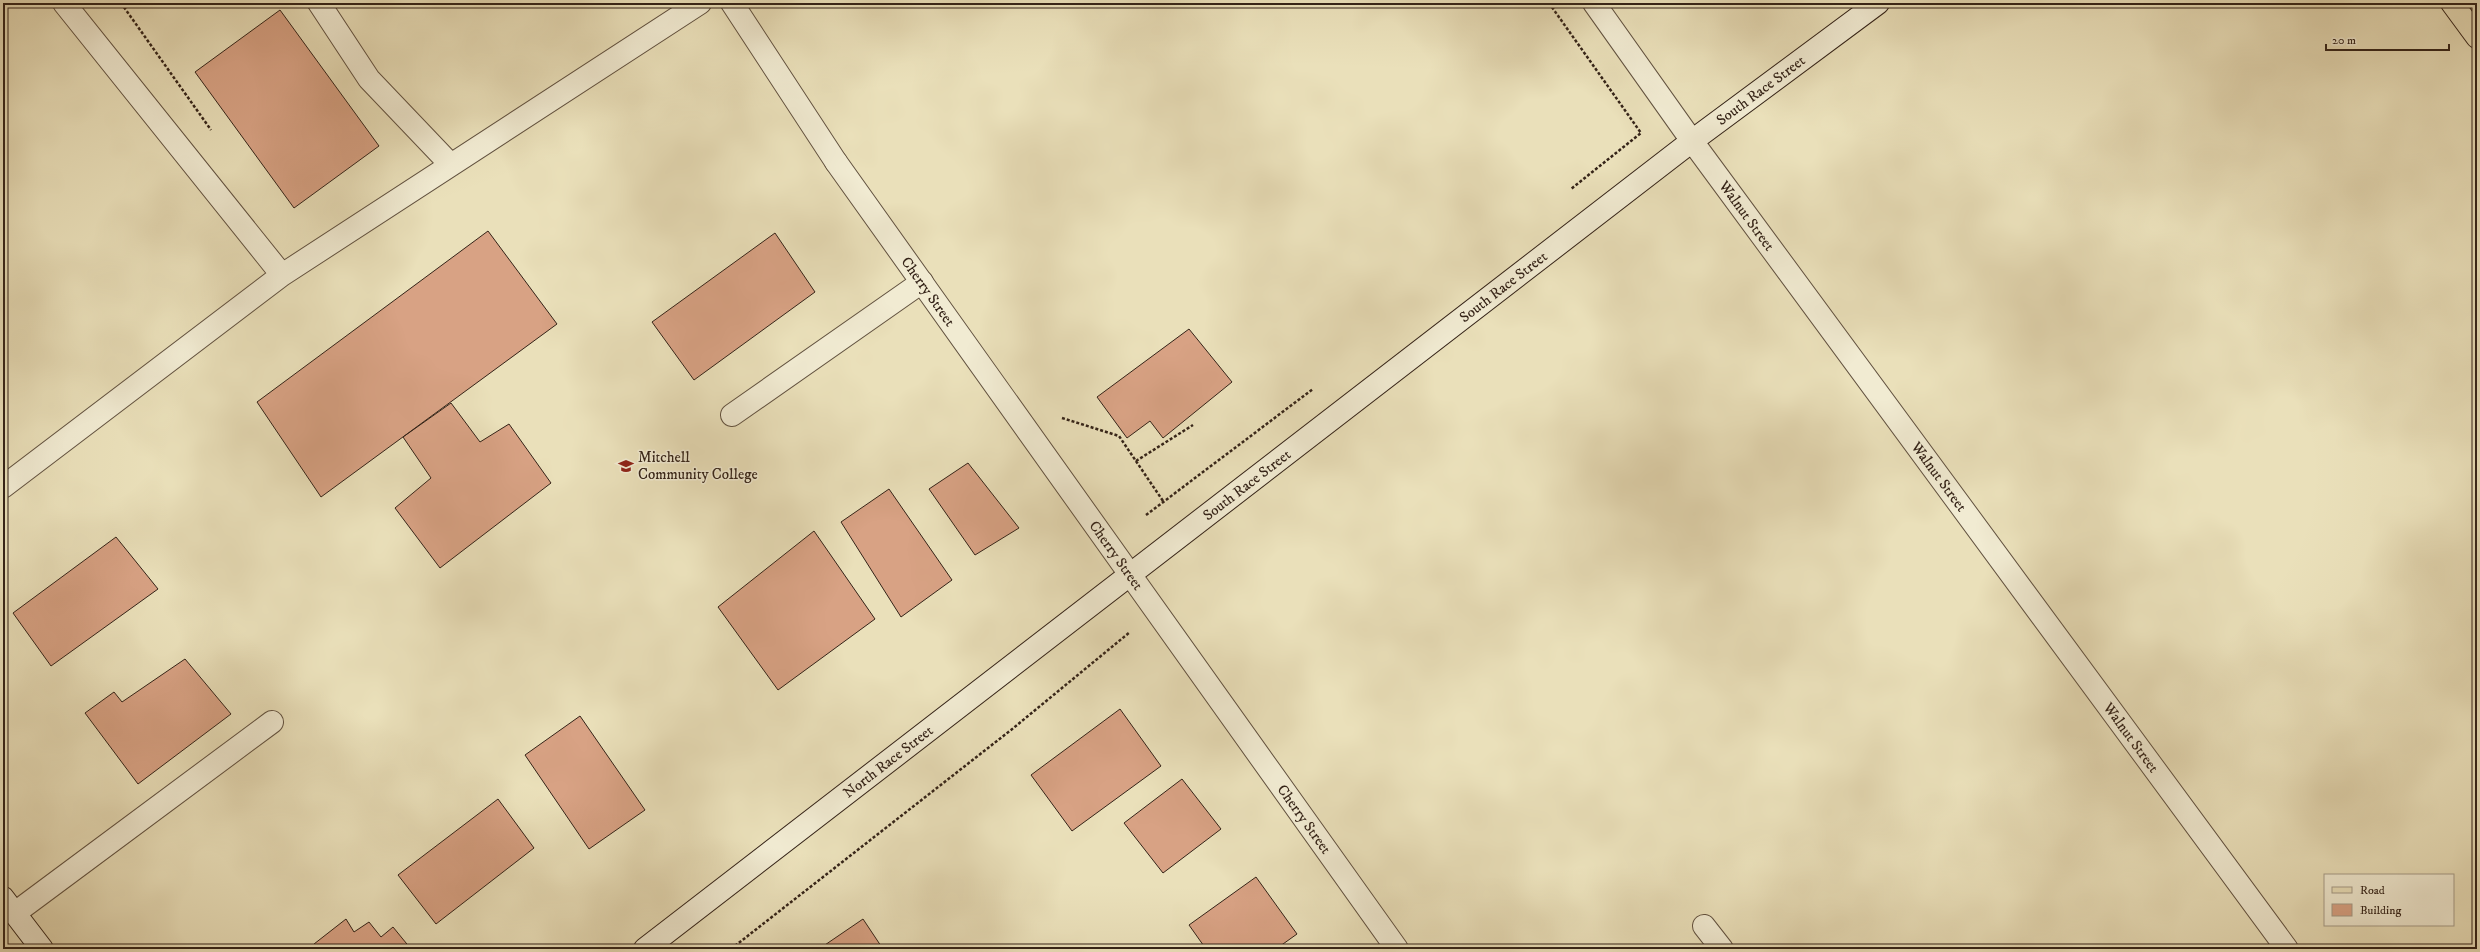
<svg xmlns="http://www.w3.org/2000/svg" width="2480" height="952" viewBox="0 0 2480 952" font-family="'IM FELL DW Pica',serif">
<style>
.building{fill:#d8a284;stroke:#342318}
.lines{fill:none;stroke-linecap:round;stroke-linejoin:round}
.lane-casing{stroke:#625240;stroke-width:24}
.street-casing{stroke:#625240;stroke-width:24}
.secondary-casing{stroke:#342318;stroke-width:24}
.primary-casing{stroke:#342318;stroke-width:24}
.path{stroke:#342318;stroke-width:2.5;stroke-dasharray:3 2;stroke-linecap:butt}
.lane{stroke:#f1ebd2;stroke-width:22}
.street{stroke:#f1ebd2;stroke-width:22}
.secondary{stroke:#f1ebd2;stroke-width:22}
.primary{stroke:#eae0ba;stroke-width:22}
.labels{text-anchor:middle;dominant-baseline:central;stroke-width:3;stroke-linejoin:round;paint-order:stroke}
.street-label{font-size:15px;fill:#342318;stroke:#f1ebd2}
.poi-label{font-size:15px;fill:#342318;stroke:#f1ebd2;text-anchor:start}
</style>
<rect width="100%" height="100%" fill="#eae0ba"/>
<filter id="stains"><feTurbulence type="fractalNoise" baseFrequency=".005" numOctaves="4"/><feColorMatrix values="0 0 0 0 .2 0 0 0 0 .09 0 0 0 0 .02 0 0 0 .5 -.17"/></filter>
<radialGradient id="worn" r=".72"><stop offset=".6" stop-color="#630" stop-opacity="0"/><stop offset="1" stop-color="#630" stop-opacity=".3"/></radialGradient>
<!-- building -->
<path class="building" d="M280 10 379 146 294 208 195 72Z
M488 231 557 324 321 497 257 402Z
M775 233 815 292 694 380 652 322Z
M1189 329 1232 382 1163 438 1150 421 1127 438 1097 397Z
M451 403 480 442 509 424 551 483 440 568 395 508 431 478 403 437Z
M968 463 1019 528 975 555 929 489Z
M889 489 952 580 901 617 841 522Z
M814 531 875 619 778 690 718 607Z
M116 537 158 589 51 666 13 613Z
M185 659 231 714 138 784 85 713 114 692 122 702Z
M1120 709 1161 766 1072 831 1031 775Z
M580 716 645 810 589 849 525 755Z
M1182 779 1221 829 1163 873 1124 823Z
M498 799 534 848 436 924 398 875Z
M1256 877 1297 934 1276 949H1206L1189 925Z
M346 919 354 932 369 922 381 937 393 927 411 949H315L314 944Z
M863 919 883 949H819Z"/>
<g class="lines">
<!-- lane casing -->
<g class="lane-casing">
<path id="lane" d="M64 3 282 275 700 3
M319 3 369 79 451 165
M732 3 836 162
M732 415 922 282
M3 487 282 275
M15 913 272 722
M1704 926 1722 949"/>
</g>
<!-- street casing -->
<g class="street-casing">
<g id="street">
<path id="s1" d="M1594 3 1692 141 2287 949"/>
<path id="s2" d="M836 162 1397 949"/>
</g>
</g>
<!-- secondary casing -->
<g class="secondary-casing">
<g id="secondary">
<path d="M3 898 42 949"/>
<path id="s3" d="M645 949 1692 141 1878 3"/>
</g>
</g>
<!-- primary casing -->
<g class="primary-casing">
<path id="primary" d="M2452 3 2477 37"/>
</g>
<!-- path -->
<path class="path" d="M121 3 211 130
M1549 3 1641 133 1571 189
M1062 418 1119 436 1163 501
M1136 461 1193 425
M1146 515 1313 389
M731 949 1011 730 1130 632"/>
<!-- lane -->
<use href="#lane" class="lane"/>
<!-- street -->
<use href="#street" class="street"/>
<!-- secondary -->
<use href="#secondary" class="secondary"/>
<!-- primary -->
<use href="#primary" class="primary"/>
</g>
<!-- icons -->
<defs>
<g id="university-bare" transform="scale(1.2)"><path d="M0-5L7-2L0 1L-7-2ZM-4 1L0 2.5L4 1V4Q0 6-4 4Z" fill="#8f2418" stroke="#f1ebd2" stroke-width="2.5" paint-order="stroke"/></g>
</defs>
<g fill-rule="evenodd">
<use href="#university-bare" x="626" y="466"/>
</g>
<g class="labels">
<!-- street labels -->
<g class="street-label">
<text stroke="none"><textPath href="#s3" startOffset="1408">South Race Street</textPath></text>
<text stroke="none"><textPath href="#s1" startOffset="262">Walnut Street</textPath></text>
<text stroke="none"><textPath href="#s3" startOffset="1084">South Race Street</textPath></text>
<text stroke="none"><textPath href="#s2" startOffset="159">Cherry Street</textPath></text>
<text stroke="none"><textPath href="#s1" startOffset="586">Walnut Street</textPath></text>
<text stroke="none"><textPath href="#s3" startOffset="760">South Race Street</textPath></text>
<text stroke="none"><textPath href="#s2" startOffset="483">Cherry Street</textPath></text>
<text stroke="none"><textPath href="#s1" startOffset="910">Walnut Street</textPath></text>
<text stroke="none"><textPath href="#s3" startOffset="307">North Race Street</textPath></text>
<text stroke="none"><textPath href="#s2" startOffset="807">Cherry Street</textPath></text>
</g>
<!-- poi labels -->
<g class="poi-label">
<text x="638" y="457">Mitchell<tspan x="638" dy="17">Community College</tspan></text>
</g>
</g>
<!-- margin -->
<rect width="2480" height="952" fill="none" stroke="#eae0ba" stroke-width="16"/>
<rect x="4" y="4" width="2472" height="944" fill="none" stroke="#342318" stroke-width="2"/>
<rect x="8" y="8" width="2464" height="936" fill="none" stroke="#342318"/>
<!-- legend -->
<rect x="2324" y="874" width="130" height="52" fill="#f1ebd2" stroke="#a59b88"/>
<rect x="2332" y="887" width="20" height="6" fill="#eae0ba" stroke="#a59b88"/>
<text x="2360" y="894" font-size="12" fill="#342318">Road</text>
<rect x="2332" y="904" width="20" height="12" fill="#d8a284" stroke="#a59b88"/>
<text x="2360" y="914" font-size="12" fill="#342318">Building</text>
<!-- scale -->
<path d="M2326 44v6h123v-6" fill="none" stroke="#342318" stroke-width="2"/>
<text x="2332" y="44" font-size="12" fill="#342318" stroke="#f1ebd2" stroke-width="3" paint-order="stroke">20 m</text>
<rect width="100%" height="100%" filter="url(#stains)"/>
<rect width="100%" height="100%" fill="url(#worn)"/>
</svg>
